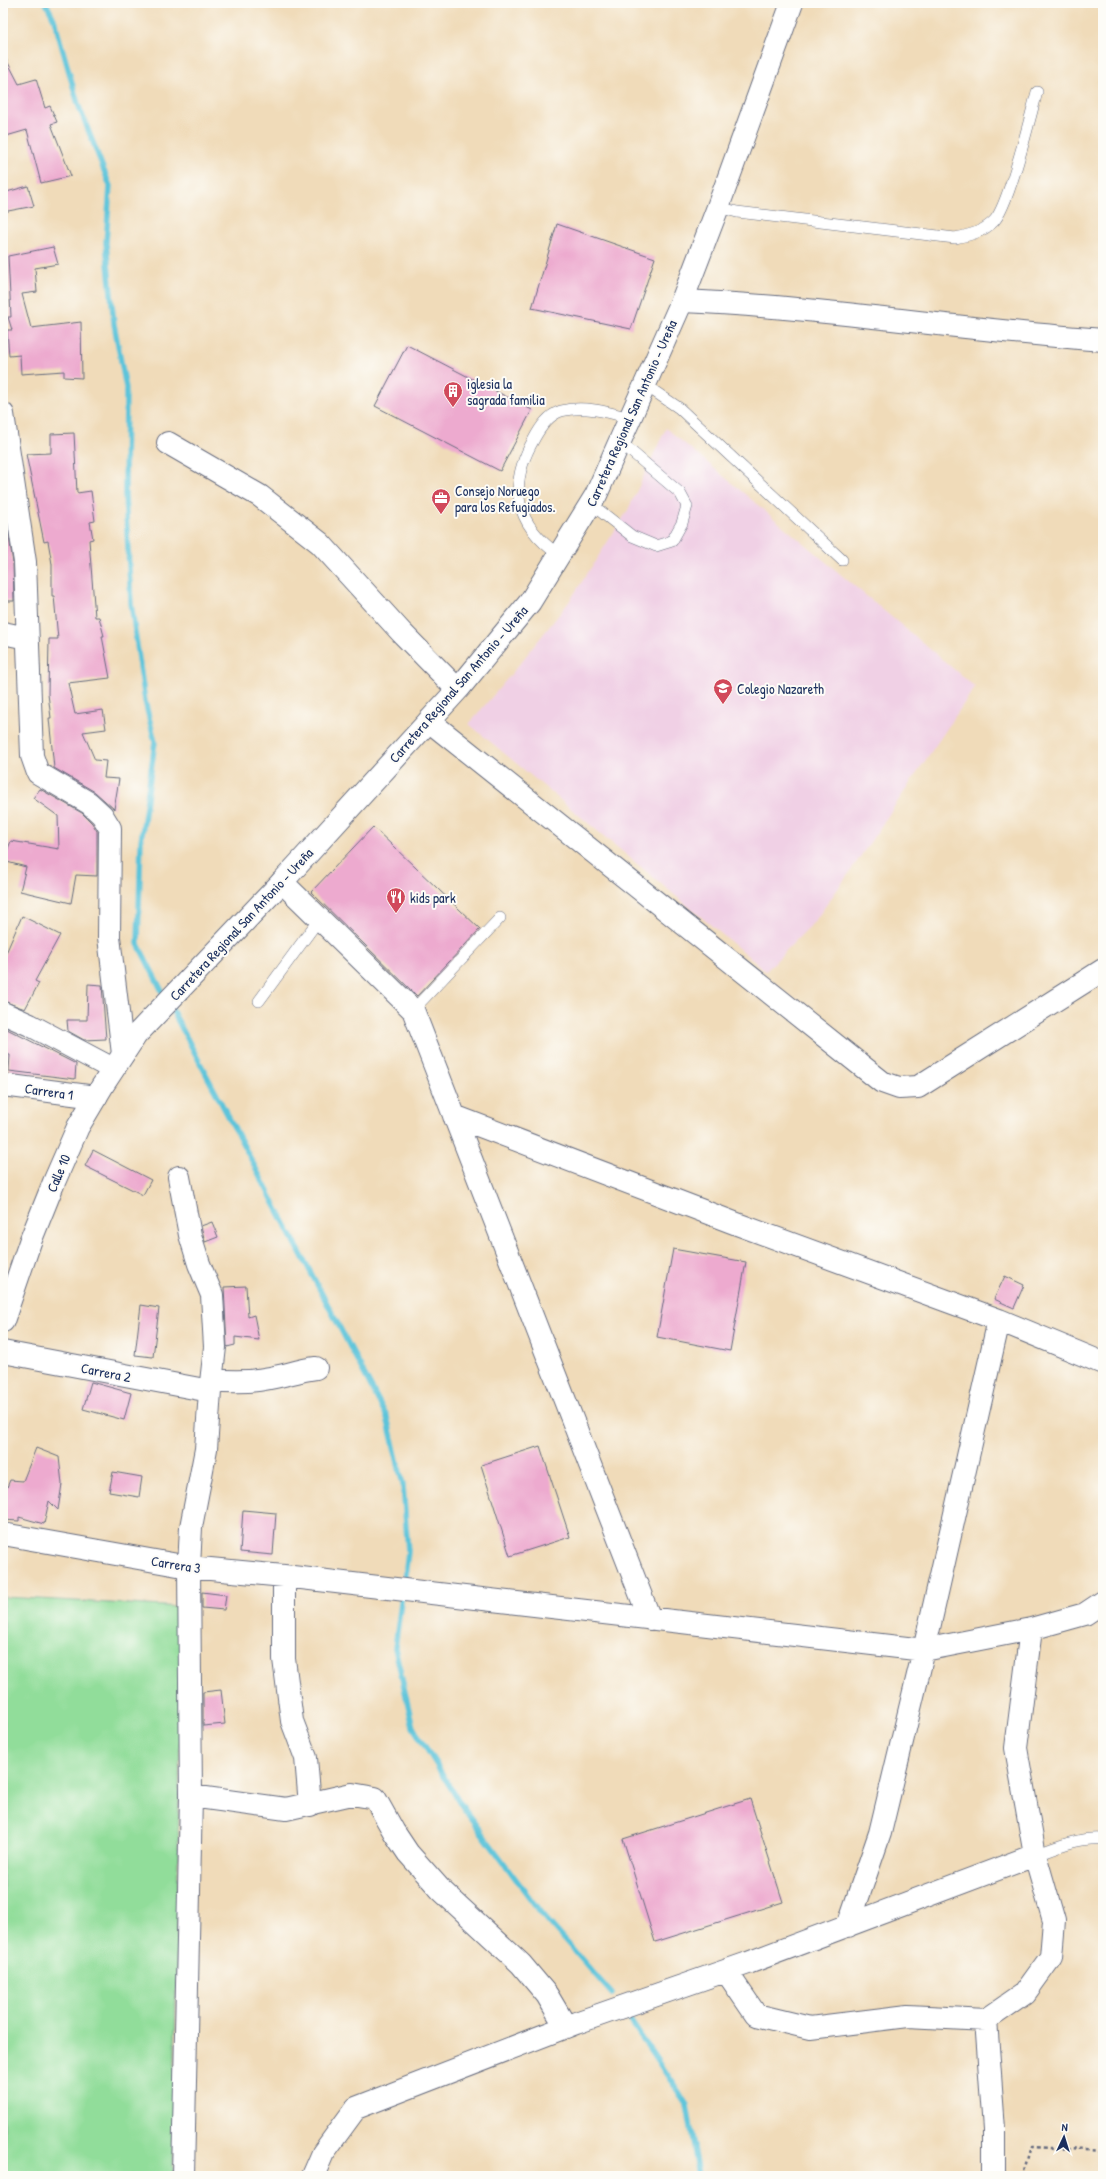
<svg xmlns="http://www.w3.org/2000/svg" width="1106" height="2179" viewBox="0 0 1106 2179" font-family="'Patrick Hand',sans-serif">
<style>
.built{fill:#f0d0e5}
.green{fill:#91dd9a;stroke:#56867c}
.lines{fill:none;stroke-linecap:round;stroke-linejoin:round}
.stream{stroke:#5dc4da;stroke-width:5.5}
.building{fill:#edaacf}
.lane-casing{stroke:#666b7e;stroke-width:12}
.street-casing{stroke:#666b7e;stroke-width:24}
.primary-casing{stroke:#666b7e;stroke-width:24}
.path{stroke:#666b7e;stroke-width:2.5;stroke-dasharray:3 3;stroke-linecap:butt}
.lane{stroke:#fff;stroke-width:11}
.street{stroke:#fff;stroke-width:22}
.primary{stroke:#fff;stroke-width:22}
.labels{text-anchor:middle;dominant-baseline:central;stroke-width:4;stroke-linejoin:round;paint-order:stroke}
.poi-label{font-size:14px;fill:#1b2f5e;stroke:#fdfcf7;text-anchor:start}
.street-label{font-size:14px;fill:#1b2f5e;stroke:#fdfcf7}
</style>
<rect width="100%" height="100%" fill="#fdfcf7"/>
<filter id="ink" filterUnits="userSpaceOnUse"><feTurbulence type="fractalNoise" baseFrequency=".025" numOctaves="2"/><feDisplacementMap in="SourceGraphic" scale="8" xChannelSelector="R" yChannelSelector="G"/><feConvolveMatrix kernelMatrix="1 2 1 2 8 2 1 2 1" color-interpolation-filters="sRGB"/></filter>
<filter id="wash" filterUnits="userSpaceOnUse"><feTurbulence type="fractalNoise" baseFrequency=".012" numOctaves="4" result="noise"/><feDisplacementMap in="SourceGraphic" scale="16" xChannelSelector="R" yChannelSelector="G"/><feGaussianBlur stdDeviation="0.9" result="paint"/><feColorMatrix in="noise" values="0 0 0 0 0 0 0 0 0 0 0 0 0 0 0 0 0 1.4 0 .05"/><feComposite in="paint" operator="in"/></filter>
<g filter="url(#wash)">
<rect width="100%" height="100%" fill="#f0dbb9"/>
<!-- built -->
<path class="built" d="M666 428 975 687 852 869 814 922 766 971 469 724 513 672 569 602 628 510Z"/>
<!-- green -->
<path class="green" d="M3 1597 182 1607 173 2176H3Z"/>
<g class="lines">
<!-- stream -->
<path class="stream" d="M46 3 54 19 78 104 110 186 106 243 114 324 126 388 125 495 131 603 145 701 155 742 141 841 138 944 165 997
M170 1006 387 1417 403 1485 408 1552 404 1585
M402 1594 395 1648 413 1727 464 1809 541 1913 612 1994
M630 2020 687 2105 699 2176"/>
</g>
<g id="blocks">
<!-- building -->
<path class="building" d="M3 53 19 84 36 79 45 108 50 106 57 122 51 124 71 176 41 183 27 130 3 137Z
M28 186 34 206 3 212V193Z
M557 224 655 258 631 329 532 308Z
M53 247 58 264 35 268 37 292 22 294 31 328 81 322 82 378 64 377V371L21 374 20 355 9 356 7 330H12L8 317H11L8 256Z
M407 345 532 410 500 471 375 406Z
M74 433 77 493 91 491 95 521 90 522 93 539 89 540 95 617H99L104 636H102L110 678 68 683 75 714 103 710 106 729 83 732 95 760 106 761 104 778 119 779 114 809 95 792 54 768 49 718H51L48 694 49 639H58L54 596H52V564L48 541 44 542 26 454 51 453V434Z
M8 530 13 563 14 601H3V560Z
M40 789 82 813 92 823 97 831V876L76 875 71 903 20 891 26 867 3 861 11 841 59 849 58 816 33 798Z
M373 827 480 929 417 996 311 892Z
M22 916 60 935 35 981 39 983 25 1009 3 1001V960Z
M88 984 102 985 106 1039 84 1040 68 1031 67 1020H87Z
M3 1027 76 1064 75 1079 9 1071 10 1055 3 1054Z
M93 1150 151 1180 143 1195 85 1166Z
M212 1222 218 1237 205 1242 201 1226Z
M673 1249 746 1262 730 1351 657 1337Z
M1005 1276 1024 1285 1014 1308 994 1299Z
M246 1286 248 1317 254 1315 259 1340 235 1337V1345L227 1347 224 1287Z
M141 1305 159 1308 153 1357 135 1355Z
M91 1382 131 1393 124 1420 83 1409Z
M540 1446 570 1537 510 1556 481 1465Z
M36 1448 59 1457 62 1484 58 1510 49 1501 44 1524 19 1517V1521L3 1520V1497L10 1480 23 1481Z
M113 1472 142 1477 139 1497 109 1492Z
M243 1510 276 1513 273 1555 240 1552Z
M202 1592 226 1595 224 1610 202 1608Z
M221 1690 225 1724 203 1726V1692Z
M750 1799 783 1902 655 1942 623 1839Z"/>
</g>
</g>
<g filter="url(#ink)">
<use href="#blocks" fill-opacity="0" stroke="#666b7e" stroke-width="1"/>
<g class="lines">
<!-- lane casing -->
<g class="lane-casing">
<path id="lane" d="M718 207 737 212 955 238C970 235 983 232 994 221 1009 206 1030 117 1037 92
M645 385 679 408 842 560
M591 504 632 536 656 546 672 541 682 523 687 506 680 493 620 442
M559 555C515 524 507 486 534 439 540 428 548 415 561 411 584 405 608 412 630 418
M259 1001 320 918
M413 1010 500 918
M1035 1855C1057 1847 1079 1837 1103 1839"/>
</g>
<!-- street casing -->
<g class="street-casing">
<path id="street" d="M682 301C823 307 962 330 1103 340
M3 414 25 562 32 756 38 773 89 803 102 815 110 828 109 937 123 1054
M168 443 260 496 320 543 402 633 457 689
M3 633 27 638
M429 721 882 1082 899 1088 918 1087 1103 970
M282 882 413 1010 650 1619
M3 1013 30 1025 113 1069
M3 1085 96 1097
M454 1116 737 1224 999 1320 1103 1363
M179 1177 190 1235 199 1264 212 1295 215 1347 210 1391 206 1449 191 1527 189 1567 191 1796 183 2176
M3 1352 210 1391
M212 1380C231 1382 251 1382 270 1378 286 1375 300 1370 316 1368
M3 1534 189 1567 284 1576 924 1650 1031 1629 1085 1614 1103 1602
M284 1576V1659L292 1721 306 1758 310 1805
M191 1796 286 1809 352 1794 375 1798 394 1832 408 1853 441 1890 521 1964 547 1995 566 2027
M848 1926 880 1833 924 1650 999 1320
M726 1971 756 2015 810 2028 908 2016 986 2020
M313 2176 323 2153 356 2108 576 2023 748 1963 1035 1855
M994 2176V2129L986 2020 1025 1993 1051 1957 1054 1921 1035 1855 1016 1748 1031 1629"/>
</g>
<!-- primary casing -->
<g class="primary-casing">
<path id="primary" d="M3 1321 30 1242 54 1182 78 1127 103 1085 136 1035 282 882 460 687 530 602 596 495 682 301 718 207 792 3"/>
</g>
<!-- path -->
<path class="path" d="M1016 2176 1024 2175 1032 2147 1103 2151"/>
<!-- lane -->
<use href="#lane" class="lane"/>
<!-- street -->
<use href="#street" class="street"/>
<!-- primary -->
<use href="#primary" class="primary"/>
</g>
</g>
<!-- icons -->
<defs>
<g id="building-pin" transform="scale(1)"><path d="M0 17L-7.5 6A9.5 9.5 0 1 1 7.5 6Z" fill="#d1495b" stroke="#fdfcf7"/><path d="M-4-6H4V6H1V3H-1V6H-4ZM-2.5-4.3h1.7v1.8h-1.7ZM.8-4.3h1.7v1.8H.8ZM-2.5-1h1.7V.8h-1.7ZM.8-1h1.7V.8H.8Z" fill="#fff"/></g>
<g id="office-pin" transform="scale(1)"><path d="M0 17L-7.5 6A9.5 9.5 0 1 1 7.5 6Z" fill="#d1495b" stroke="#fdfcf7"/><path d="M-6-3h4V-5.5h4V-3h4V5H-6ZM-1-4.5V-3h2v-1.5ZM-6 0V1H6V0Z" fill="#fff"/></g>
<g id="school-pin" transform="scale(1)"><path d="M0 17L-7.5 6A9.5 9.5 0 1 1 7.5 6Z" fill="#d1495b" stroke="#fdfcf7"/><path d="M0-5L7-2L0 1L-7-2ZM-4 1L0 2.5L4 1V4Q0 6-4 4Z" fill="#fff"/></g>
<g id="restaurant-pin" transform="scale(1)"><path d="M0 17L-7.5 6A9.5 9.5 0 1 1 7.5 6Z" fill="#d1495b" stroke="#fdfcf7"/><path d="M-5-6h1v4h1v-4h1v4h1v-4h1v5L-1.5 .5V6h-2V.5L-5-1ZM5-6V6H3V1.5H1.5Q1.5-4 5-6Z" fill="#fff"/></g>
</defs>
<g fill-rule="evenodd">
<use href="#building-pin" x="453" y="391"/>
<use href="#office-pin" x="441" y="498"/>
<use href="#school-pin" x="723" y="688"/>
<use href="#restaurant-pin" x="396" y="897"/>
</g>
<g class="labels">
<!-- poi labels -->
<g class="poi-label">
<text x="467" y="383">iglesia la<tspan x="467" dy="16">sagrada familia</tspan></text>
<text x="455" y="490">Consejo Noruego<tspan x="455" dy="16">para los Refugiados.</tspan></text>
<text x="737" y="688">Colegio Nazareth</text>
<text x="410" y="897">kids park</text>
</g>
<!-- street labels -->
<g class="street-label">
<text transform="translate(631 413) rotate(-66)">Carretera Regional San Antonio - Ureña</text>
<text transform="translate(458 684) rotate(-49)">Carretera Regional San Antonio - Ureña</text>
<text transform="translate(241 924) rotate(-47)">Carretera Regional San Antonio - Ureña</text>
<text transform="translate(49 1091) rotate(8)">Carrera 1</text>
<text transform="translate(58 1173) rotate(-67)">Calle 10</text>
<text transform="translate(106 1372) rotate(11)">Carrera 2</text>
<text transform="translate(176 1564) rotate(9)">Carrera 3</text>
</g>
</g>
<!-- margin -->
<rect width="1106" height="2179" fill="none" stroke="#fdfcf7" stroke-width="16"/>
<!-- north arrow -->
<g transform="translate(1064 2137) rotate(4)" stroke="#fdfcf7" stroke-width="3" paint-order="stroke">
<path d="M0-3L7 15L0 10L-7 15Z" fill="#1b2f5e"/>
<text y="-6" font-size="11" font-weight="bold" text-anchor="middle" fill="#1b2f5e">N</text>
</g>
</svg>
